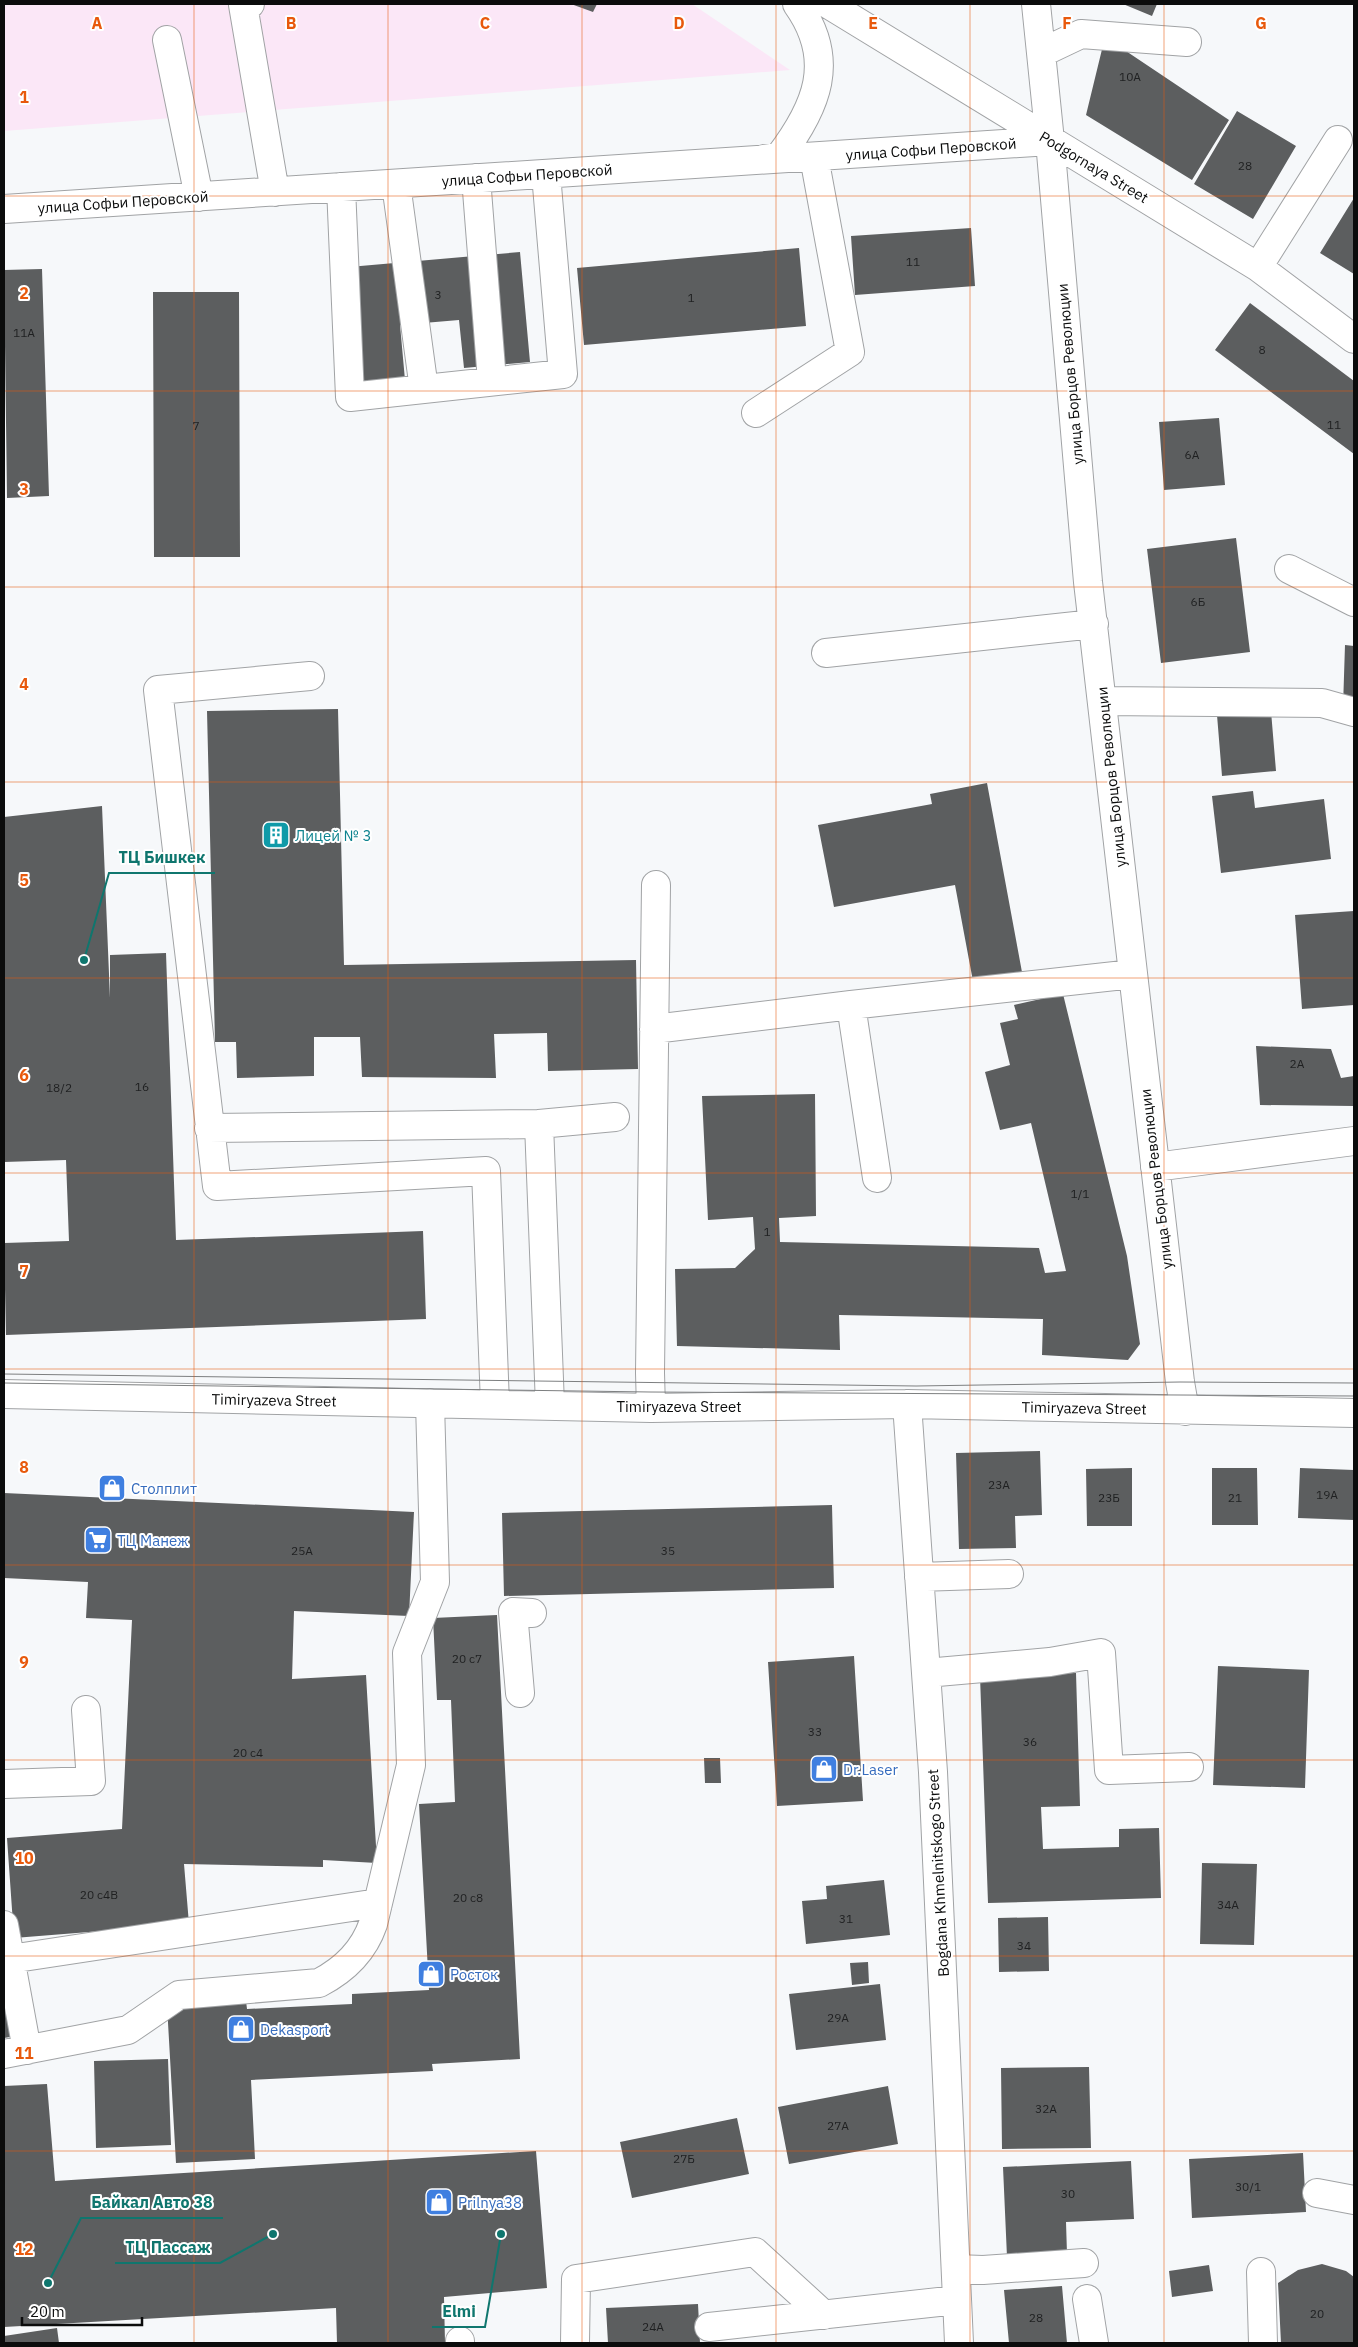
<svg xmlns="http://www.w3.org/2000/svg" width="1358" height="2347" viewBox="0 0 1358 2347" font-family="'IBM Plex Sans',sans-serif">
<style>
.commercial{fill:#fbe7f7}
.building{fill:#5c5e5f}
.lines{fill:none;stroke-linecap:round;stroke-linejoin:round}
.minor-casing{stroke:#a1a3a5;stroke-width:30}
.minor{stroke:#fff;stroke-width:28}
.tram{stroke:#7d7f80;stroke-width:1}
.grid{fill:none;stroke:#e8590c;stroke-width:1;stroke-opacity:0.55}
.labels{text-anchor:middle;dominant-baseline:central;stroke-width:4;stroke-linejoin:round;paint-order:stroke}
.number-label{font-size:12px;fill:#1f2021}
.street-label{font-size:15px;fill:#0b0c0c;stroke:#fff}
.culture-label{font-size:15px;fill:#0d838f;stroke:#fff;text-anchor:start}
.shop-label{font-size:15px;fill:#366cbe;stroke:#fff;text-anchor:start}
.grid-label{font-size:16px;text-anchor:middle;font-weight:bold;fill:#e8590c;stroke:#fff;stroke-width:4;stroke-linejoin:round;paint-order:stroke}
.leader{fill:none;stroke:#0f766e;stroke-width:2}
.callout-dot{fill:#0f766e;stroke:#fff;stroke-width:2}
.callout-label{font-size:16px;text-anchor:middle;font-weight:bold;fill:#0f766e;stroke:#fff;stroke-width:4;stroke-linejoin:round;paint-order:stroke}
</style>
<rect width="100%" height="100%" fill="#f6f8fa"/>
<!-- commercial -->
<path class="commercial" d="M4 4H692L790 70 4 131Z"/>
<!-- building -->
<path class="building" d="M571 4H597L593 12Z
M1123 4H1157L1152 16Z
M1105 37 1229 120 1192 180 1086 115Z
M1237 111 1296 146 1253 219 1194 184Z
M1354 198V274L1320 253Z
M971 228 975 286 855 295 851 236Z
M799 248 806 326 584 345 577 268Z
M520 252 530 362 464 368 459 320 400 325 405 380 359 384 349 267Z
M42 269 49 496 7 498 4 270Z
M153 292H239L240 557H154Z
M1250 303 1354 381V454L1215 350Z
M1219 418 1225 485 1164 490 1159 422Z
M1236 538 1250 652 1161 663 1147 549Z
M1345 645 1354 646V707H1343Z
M338 709 344 965 636 960 638 1069 548 1071 547 1033 494 1034 496 1078 362 1077 360 1037H314V1076L237 1078 236 1042H215L207 711Z
M1271 711 1276 771 1222 776 1217 715Z
M987 783 1024 983 975 992 955 885 834 907 818 825 932 804 930 794Z
M1253 791 1255 808 1324 799 1331 859 1221 873 1212 796Z
M102 806 110 998V955L166 953 176 1240 423 1231 426 1319 6 1335 4 1243 69 1241 66 1160 4 1162V817Z
M1354 911V1005L1302 1009 1295 915Z
M1063 994 1127 1256 1140 1344 1128 1360 1042 1355 1043 1319 839 1315 840 1350 677 1346 675 1269 735 1268 755 1249 753 1217 708 1220 702 1096 815 1094 816 1216 779 1218 780 1242 1039 1248 1045 1273 1066 1271 1031 1123 1000 1130 985 1072 1010 1065 1000 1023 1018 1019 1014 1005Z
M1256 1046 1331 1049 1341 1078 1354 1076V1106L1260 1105Z
M1040 1451 1042 1515 1015 1516 1016 1548 959 1549 956 1453Z
M1132 1468V1526H1087L1086 1469Z
M1212 1468H1257L1258 1525H1212Z
M1300 1468 1354 1470V1520L1298 1518Z
M4 1493 414 1512 409 1616 294 1611 292 1679 366 1675 377 1863 323 1860V1867L184 1864 189 1924 14 1938 7 1838 122 1829 132 1620 86 1618 88 1582 4 1578Z
M832 1505 834 1588 504 1596 502 1513Z
M497 1615 520 2059 432 2064 433 2071 251 2080 255 2159 176 2163 167 2005 246 2001 247 2009 352 2004V1994L429 1990 419 1804 455 1802 451 1700H437L433 1618Z
M854 1656 863 1801 777 1806 768 1662Z
M1218 1666 1309 1670 1305 1788 1213 1785Z
M1076 1673 1080 1806 1041 1807 1043 1849 1119 1847V1829L1159 1828 1161 1898 988 1903 980 1676Z
M704 1758H720L721 1783H705Z
M1202 1863 1257 1864 1254 1945 1200 1944Z
M884 1880 890 1935 806 1944 802 1901 827 1899 826 1886Z
M1048 1917 1049 1971 999 1972 998 1918Z
M868 1962 869 1983 852 1985 850 1963Z
M4 1974 16 2036 4 2038Z
M880 1984 886 2040 796 2050 789 1994Z
M168 2059 171 2145 96 2148 94 2061Z
M1089 2067 1091 2148 1002 2149 1001 2068Z
M47 2084 55 2181 536 2151 547 2288 444 2297 445 2343H337L336 2308 4 2327V2086Z
M888 2086 898 2144 789 2164 778 2107Z
M737 2118 749 2174 632 2198 620 2142Z
M1303 2153 1306 2212 1192 2218 1189 2159Z
M1131 2161 1134 2219 1066 2222 1067 2254 1007 2257 1003 2167Z
M1322 2264 1346 2271 1354 2277V2343H1281L1278 2283 1298 2270Z
M1209 2265 1213 2291 1172 2297 1169 2271Z
M1062 2286 1067 2343H1009L1004 2290Z
M698 2304 700 2343H608L606 2308Z
M57 2328 59 2343H4V2336Z"/>
<g class="lines">
<!-- minor casing -->
<g class="minor-casing">
<path id="minor" d="M250 4 243 5 275 192
M828 4 1258 267 1354 339
M1036 4 1050 141 1088 582 1180 1382 1185 1411
M167 40 199 197
M1041 53 1081 34 1187 42
M764 159 779 157C817 107 837 60 797 4
M476 178 492 381
M396 184 424 389
M341 187 350 397 563 374 546 174
M4 209 1050 141
M1258 267 1338 140
M756 413 850 352 814 157
M1289 569 1354 602
M826 653 1094 624
M310 676 158 690 217 1186 486 1171 495 1404
M1102 701 1322 703 1354 712
M851 1005 1133 974
M654 1029 851 1005 877 1178
M209 1128 539 1124
M1155 1167 1354 1141
M4 1394 651 1408 907 1404 1354 1413
M907 1404 933 1772 959 2343
M550 1405 539 1124 615 1117
M651 1408 650 1373 656 885
M919 1577 1009 1574
M926 1673 1050 1662 1101 1653 1109 1770 1189 1767
M520 1693 513 1612 532 1613
M4 1784 91 1781 86 1710
M4 1925 27 2050
M10 1959 378 1903
M4 2054 128 2030 179 1995 319 1983C344 1970 364 1950 373 1924L411 1765 407 1653 435 1582 430 1403
M1317 2193 1354 2200
M956 2269 983 2270 1084 2263
M1261 2272 1263 2343
M1087 2299 1094 2343
M709 2327 957 2300
M460 2341V2343
M575 2343 576 2279 755 2252 824 2315"/>
</g>
<!-- minor -->
<use href="#minor" class="minor"/>
<!-- tram -->
<path class="tram" d="M4 1374 916 1386 1180 1382 1354 1383
M4 1383 650 1392 1354 1396"/>
</g>
<!-- grid -->
<path class="grid" d="M194 4V2343M388 4V2343M582 4V2343M776 4V2343M970 4V2343M1164 4V2343M4 196H1354M4 391H1354M4 587H1354M4 782H1354M4 978H1354M4 1173H1354M4 1369H1354M4 1565H1354M4 1760H1354M4 1956H1354M4 2151H1354"/>
<!-- icons -->
<defs>
<g id="building-square" transform="scale(1.4375)"><rect x="-9" y="-9" width="18" height="18" rx="4" fill="#0f9aa8" stroke="#fff"/><path d="M-4-6H4V6H1V3H-1V6H-4ZM-2.5-4.3h1.7v1.8h-1.7ZM.8-4.3h1.7v1.8H.8ZM-2.5-1h1.7V.8h-1.7ZM.8-1h1.7V.8H.8Z" fill="#fff"/></g>
<g id="shop-square" transform="scale(1.4375)"><rect x="-9" y="-9" width="18" height="18" rx="4" fill="#3f7fe0" stroke="#fff"/><path d="M-5-2.5h2.3a2.7 3.5 0 0 1 5.4 0H5L5.5 6h-11ZM-1.5-2.5h3a1.5 2.3 0 0 0-3 0Z" fill="#fff"/></g>
<g id="supermarket-square" transform="scale(1.4375)"><rect x="-9" y="-9" width="18" height="18" rx="4" fill="#3f7fe0" stroke="#fff"/><path d="M-6-5.5h2.5l.6 2H6L4.5 2H-2.5L-4.4-4H-6ZM-1.5 3.2a1.3 1.3 0 1 0 .1 0ZM3 3.2a1.3 1.3 0 1 0 .1 0Z" fill="#fff"/></g>
</defs>
<g fill-rule="evenodd">
<use href="#building-square" x="276" y="835"/>
<use href="#shop-square" x="112" y="1488"/>
<use href="#supermarket-square" x="98" y="1540"/>
<use href="#shop-square" x="824" y="1769"/>
<use href="#shop-square" x="431" y="1974"/>
<use href="#shop-square" x="241" y="2029"/>
<use href="#shop-square" x="439" y="2202"/>
</g>
<g class="labels">
<!-- number labels -->
<g class="number-label">
<text x="1130" y="76">10А</text>
<text x="1245" y="165">28</text>
<text x="913" y="261">11</text>
<text x="438" y="294">3</text>
<text x="691" y="297">1</text>
<text x="24" y="332">11А</text>
<text x="1262" y="349">8</text>
<text x="1334" y="424">11</text>
<text x="196" y="425">7</text>
<text x="1192" y="454">6А</text>
<text x="1198" y="601">6Б</text>
<text x="1297" y="1063">2А</text>
<text x="142" y="1086">16</text>
<text x="59" y="1087">18/2</text>
<text x="1080" y="1193">1/1</text>
<text x="767" y="1231">1</text>
<text x="999" y="1484">23А</text>
<text x="1327" y="1494">19А</text>
<text x="1109" y="1497">23Б</text>
<text x="1235" y="1497">21</text>
<text x="302" y="1550">25А</text>
<text x="668" y="1550">35</text>
<text x="467" y="1658">20 с7</text>
<text x="815" y="1731">33</text>
<text x="1030" y="1741">36</text>
<text x="248" y="1752">20 с4</text>
<text x="99" y="1894">20 с4В</text>
<text x="468" y="1897">20 с8</text>
<text x="1228" y="1904">34А</text>
<text x="846" y="1918">31</text>
<text x="1024" y="1945">34</text>
<text x="838" y="2017">29А</text>
<text x="1046" y="2108">32А</text>
<text x="838" y="2125">27А</text>
<text x="684" y="2158">27Б</text>
<text x="1248" y="2186">30/1</text>
<text x="1068" y="2193">30</text>
<text x="1317" y="2313">20</text>
<text x="1036" y="2317">28</text>
<text x="653" y="2326">24А</text>
</g>
<!-- street labels -->
<g class="street-label">
<text transform="translate(931 149) rotate(-4)">улица Софьи Перовской</text>
<text transform="translate(1094 167) rotate(31)">Podgornaya Street</text>
<text transform="translate(527 175) rotate(-4)">улица Софьи Перовской</text>
<text transform="translate(123 202) rotate(-4)">улица Софьи Перовской</text>
<text transform="translate(1070 374) rotate(-95)">улица Борцов Революции</text>
<text transform="translate(1111 777) rotate(-96)">улица Борцов Революции</text>
<text transform="translate(1156 1179) rotate(-97)">улица Борцов Революции</text>
<text transform="translate(274 1400) rotate(1)">Timiryazeva Street</text>
<text x="679" y="1406">Timiryazeva Street</text>
<text transform="translate(1084 1408) rotate(1)">Timiryazeva Street</text>
<text transform="translate(938 1873) rotate(-93)">Bogdana Khmelnitskogo Street</text>
</g>
<!-- culture labels -->
<g class="culture-label">
<text x="295" y="835">Лицей № 3</text>
</g>
<!-- shop labels -->
<g class="shop-label">
<text x="131" y="1488">Столплит</text>
<text x="117" y="1540">ТЦ Манеж</text>
<text x="843" y="1769">Dr.Laser</text>
<text x="450" y="1974">Росток</text>
<text x="260" y="2029">Dekasport</text>
<text x="458" y="2202">Prilnya38</text>
</g>
</g>
<g class="grid-label">
<text x="97" y="29">A</text>
<text x="291" y="29">B</text>
<text x="485" y="29">C</text>
<text x="679" y="29">D</text>
<text x="873" y="29">E</text>
<text x="1067" y="29">F</text>
<text x="1261" y="29">G</text>
<text x="24" y="103">1</text>
<text x="24" y="299">2</text>
<text x="24" y="495">3</text>
<text x="24" y="690">4</text>
<text x="24" y="886">5</text>
<text x="24" y="1081">6</text>
<text x="24" y="1277">7</text>
<text x="24" y="1473">8</text>
<text x="24" y="1668">9</text>
<text x="24" y="1864">10</text>
<text x="24" y="2059">11</text>
<text x="24" y="2255">12</text>
</g>
<!-- callouts -->
<path class="leader" d="M84 960L109 873H215M48 2283L81 2218H223M273 2234L220 2263H115M501 2234L485 2327H432"/>
<g class="callout-dot">
<circle cx="84" cy="960" r="5"/>
<circle cx="48" cy="2283" r="5"/>
<circle cx="273" cy="2234" r="5"/>
<circle cx="501" cy="2234" r="5"/>
</g>
<g class="callout-label">
<text x="162" y="863">ТЦ Бишкек</text>
<text x="152" y="2208">Байкал Авто 38</text>
<text x="168" y="2253">ТЦ Пассаж</text>
<text x="459" y="2317">Elmi</text>
</g>
<!-- border -->
<rect width="1358" height="2347" fill="none" stroke="#0b0c0c" stroke-width="10"/>
<!-- scale -->
<path d="M22 2317v8h120v-8" fill="none" stroke="#0b0c0c" stroke-width="2.5"/>
<text x="30" y="2317" font-size="15" fill="#0b0c0c" stroke="#ffffff" stroke-width="4" paint-order="stroke">20 m</text>
</svg>
